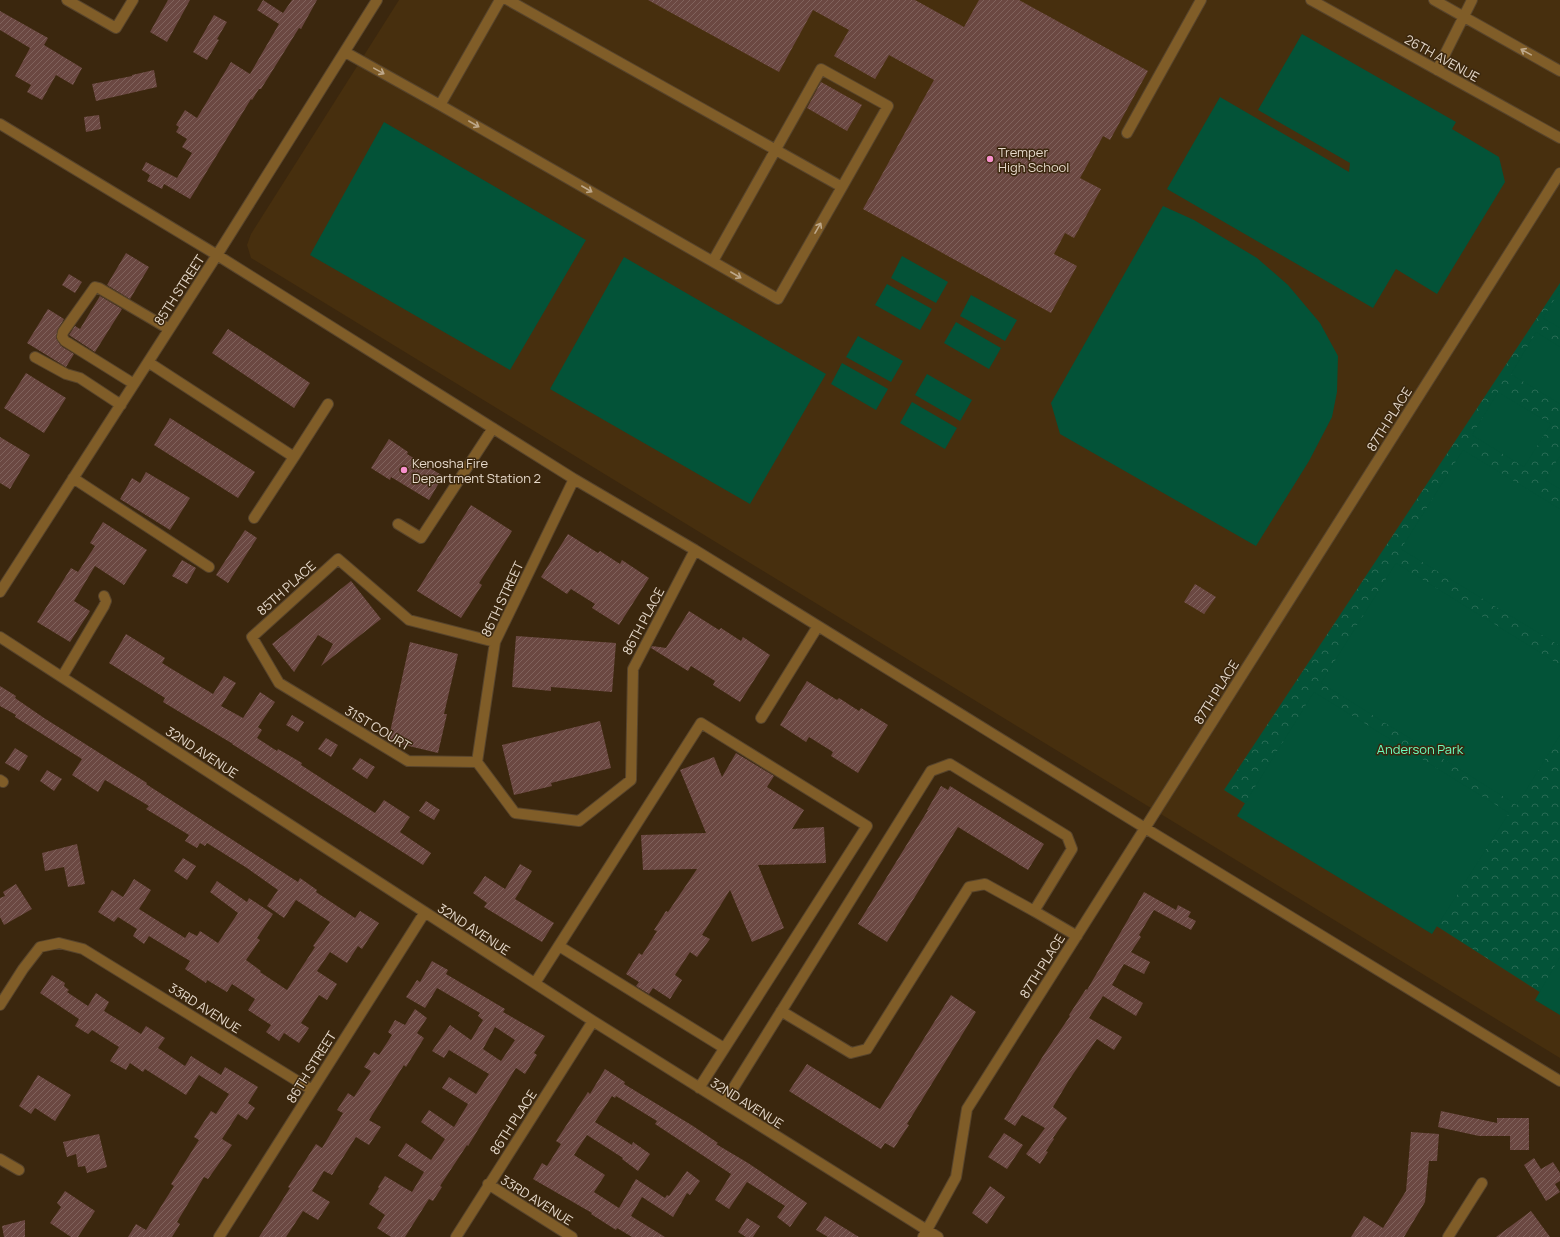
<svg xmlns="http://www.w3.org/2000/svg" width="1560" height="1237" viewBox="0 0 1560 1237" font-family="Manrope,sans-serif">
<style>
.built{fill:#472f0e}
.park{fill:url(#park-crowns)}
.pitch{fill:#035338}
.building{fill:url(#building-hatch);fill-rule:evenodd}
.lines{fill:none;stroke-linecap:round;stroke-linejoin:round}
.minor-casing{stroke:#57442c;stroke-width:12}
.minor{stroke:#805d28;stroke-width:10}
.oneway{stroke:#bea88a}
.poi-dot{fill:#f790cd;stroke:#3b270e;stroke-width:1.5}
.labels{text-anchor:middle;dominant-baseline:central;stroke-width:3;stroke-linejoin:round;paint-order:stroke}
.street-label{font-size:13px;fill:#e7dacc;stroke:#3b270e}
.poi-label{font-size:13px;fill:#e7dacc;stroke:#3b270e;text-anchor:start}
.park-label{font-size:13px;fill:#6cfebf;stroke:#3b270e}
</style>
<defs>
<pattern id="park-crowns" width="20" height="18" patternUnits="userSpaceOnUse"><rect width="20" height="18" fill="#035338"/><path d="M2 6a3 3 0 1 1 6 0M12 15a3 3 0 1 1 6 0" fill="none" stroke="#286b54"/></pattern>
<pattern id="building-hatch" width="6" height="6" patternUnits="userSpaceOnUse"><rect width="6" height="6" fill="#6b4842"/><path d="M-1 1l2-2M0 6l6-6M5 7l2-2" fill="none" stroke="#80625c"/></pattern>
</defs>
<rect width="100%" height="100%" fill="#3b270e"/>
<!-- built -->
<path class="built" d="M399 0H1560V1058L251 258 247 245 251 234Z"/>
<!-- park -->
<path class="park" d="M1560 283V1005L1224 790Z"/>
<!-- pitch -->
<path class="pitch" d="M1302 34 1456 122 1452 129 1499 157 1505 182 1437 294 1396 269 1373 308 1167 189 1220 97 1349 172 1350 163 1258 110Z
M384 122 586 240 510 370 310 255Z
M1163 206 1194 220 1257 258 1288 285 1320 323 1338 356 1337 392 1332 417 1309 461 1256 546 1060 434 1051 403Z
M902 256 948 282 936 303 891 278Z
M624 257 826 374 750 504 550 389Z
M887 284 932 309 920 330 875 305Z
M1560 290V328L1543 318Z
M971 295 1017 320 1005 341 960 316Z
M956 322 1001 348 989 369 944 343Z
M1536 332 1560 347V404L1511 374Z
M858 336 903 361 891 382 846 357Z
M842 363 888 389 876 410 831 384Z
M927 374 972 400 960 421 915 395Z
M1498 392 1551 424 1524 467 1472 435Z
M912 402 957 428 945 449 900 423Z
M1463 450 1560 509V646L1401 549Z
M1560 456V489L1545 480Z
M1396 563 1560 665V735L1517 805 1321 683Z
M1314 692 1509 813 1432 934 1237 816Z
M1560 957V1015L1535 1000Z"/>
<!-- building -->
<path class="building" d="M168 0H190L167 42 150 32Z
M263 0 283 13 292 0H317L301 29 299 28 261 89H259L252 100 251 99 190 199 164 184 162 189 147 181 150 175 142 170 146 162 177 178 192 153 182 147 187 139 176 132 179 127 176 125 185 110 197 118 231 62 250 74 279 24 257 10Z
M648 0H915L964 27 979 0H1019L1148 71 1110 140 1103 136 1080 178 1101 189 1074 238 1065 233 1054 254 1077 266 1051 313 863 209 934 80 889 55 875 79 834 56 849 30 813 10 779 72Z
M0 11 48 38 44 45 82 68 73 85 56 75 42 100 27 92 31 85 15 76 30 48 0 30Z
M214 15 227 22 217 39 219 40 207 60 193 52Z
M154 70 157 87 96 101 92 84 132 76V75Z
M821 82 862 105 847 131 807 108Z
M99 115 101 129 86 132 84 117Z
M126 253 149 267 130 299 107 285Z
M69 274 82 282 75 293 62 285Z
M100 296 122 309 95 352 69 335 75 326 80 329Z
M48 309 64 319 58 329 56 338 61 346 74 354 66 367 27 343Z
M228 329 310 383 294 408 212 353Z
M26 373 66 398 44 433 4 408Z
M170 418 255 472 238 498 154 445Z
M0 437 30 455 10 489 0 483Z
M389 439 408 452 407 454 443 476 429 500 391 477 390 480 371 468Z
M146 472 190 498 170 530 120 499 132 478 140 483Z
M471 505 512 531 479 583 482 585 461 618 417 591Z
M103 522 147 550 124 585 95 566 74 601 90 611 70 642 37 622 71 568 78 572 95 546 90 543Z
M245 530 257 538 228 583 216 575Z
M568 534 598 553 600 551 620 564 622 560 649 578 619 625 592 608 595 604 571 589 567 594 541 577Z
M182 560 196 568 187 584 172 576Z
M351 581 381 619 321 666 333 644 318 635 294 672 272 644Z
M1195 584 1216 597 1204 614 1184 602Z
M689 611 719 630 721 628 741 641 743 637 770 655 740 702 713 685 715 681 691 666 688 671 651 648 652 646 666 648Z
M126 634 165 658 162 663 213 694 224 676 236 683 221 706 243 718 260 692 275 702 258 727 262 730 257 738 277 751 278 749 302 763 301 765 375 813 384 800 410 817 400 832 431 853 423 865 232 744H233L163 702 165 698 109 663Z
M516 636 616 643 612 692 551 687V691L512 687Z
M410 642 458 654 444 714H447L438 753 388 741Z
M807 681 837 700 839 698 859 711 861 708 888 725 858 773 831 756 833 752 809 737 806 742 780 725Z
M0 686 16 696 15 698 44 718 147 783 146 784 298 882 300 878 317 890 316 892 355 918 360 911 379 923 362 949 358 946 347 963 330 952 317 971 337 984 327 1000 319 995 301 1023 309 1028 299 1043 284 1033 279 1041 266 1032 271 1025 248 1010 255 999 232 984 227 992 207 980 206 983 185 969 190 961 149 936 144 944 133 936 137 929 118 917 114 922 98 912 112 890 123 897 134 879 151 890 139 909 185 938 189 932 197 936 200 931 218 943 238 913 210 892 217 881 247 902 249 898 273 914 257 938 260 940 246 960 261 971 260 972 287 990 315 947 313 946 330 922 296 900 284 918 267 906 278 890 247 868 207 843 205 846 200 843 197 848 185 841 189 835 146 809 149 806 105 780 98 792 72 775 82 759 15 717 16 715 0 706Z
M292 715 304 722 298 732 286 725Z
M600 721 611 768 551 783 552 786 514 795 502 745Z
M326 738 338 745 331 757 318 749Z
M15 748 28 756 19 771 5 763Z
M736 753 774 776 767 787 804 810 792 829 824 827 826 863 758 865 784 928 752 942 730 890 702 935 710 939 697 957 690 952 675 975 682 980 670 999 653 988 649 994 636 986 639 982 626 974 639 953 642 955 657 931 654 930 666 911 668 912 697 869 643 870 641 835 706 833 680 770 714 757 722 777Z
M360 758 375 767 367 779 352 769Z
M47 770 62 779 54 791 40 781Z
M941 786 948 790 950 786 1044 844 1028 870 958 827 887 942 858 924 928 810H927Z
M426 801 440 810 434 820 419 811Z
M77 844 85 884 68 887 64 867 45 871 42 853Z
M183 858 196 866 187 880 174 871Z
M520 864 532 871 515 899 554 923 542 942 484 907 487 903 473 893 485 876 505 889Z
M16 884 32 909 4 925 0 917V898L5 896 3 892Z
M1144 892 1176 910 1178 905 1191 912 1188 917 1196 921 1191 930 1154 910 1139 935 1141 937 1131 952 1150 962 1144 974 1124 964 1112 985 1143 1003 1136 1016 1103 996 1089 1018 1122 1037 1114 1050 1097 1039 1069 1080 1053 1107 1067 1118 1053 1138 1054 1139 1046 1151 1048 1152 1040 1164 1026 1154 1045 1128 1022 1115 1015 1126 1004 1119 1043 1056 1070 1016 1069 1015 1086 989 1087 990Z
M432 961 448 970 446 974 505 1009 503 1012 545 1036 534 1053 537 1055 525 1074 516 1068 468 1146 467 1145 440 1186 442 1187 433 1201 429 1199 405 1237H391L377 1228 385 1215 369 1204 379 1188 378 1187 385 1176 412 1192 424 1172 398 1156 406 1143 431 1160 445 1139 421 1122 429 1110 454 1127 468 1104 442 1088 449 1077 476 1094 489 1074 449 1050 444 1058 432 1051 450 1025 471 1040 483 1020 478 1016 480 1013 437 988 425 1008 406 997 417 980 420 982ZM495 1027 515 1040 501 1061 483 1049Z
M52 975 65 983 64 986 69 990 67 992 88 1006 96 993 109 1002 104 1011 141 1034 146 1026 165 1038 158 1048 185 1066 191 1056 221 1075 225 1067 258 1087 248 1103 255 1108 247 1120 238 1114 222 1139 232 1145 208 1179 204 1177 177 1222 180 1224 172 1237H128L136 1224 146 1230 174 1186 171 1184 199 1140 194 1137 211 1111 216 1114 229 1094 199 1075 186 1095 145 1069 143 1072 130 1063 126 1070 110 1061 119 1047 92 1030 88 1034 75 1026 79 1019 40 993Z
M951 995 976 1012 907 1124 909 1125 894 1148 885 1143 881 1149 789 1091 807 1064 880 1109Z
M415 1009 427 1018 417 1033 424 1038 406 1067 404 1065 369 1120 381 1127 369 1145 356 1137 332 1175 324 1171 312 1191 330 1202 318 1220 303 1211 286 1237H259L290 1188 288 1187 316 1144 322 1148 343 1113 337 1110 348 1093 354 1097 371 1071 364 1067 374 1052 379 1055 392 1035 388 1032 395 1020 405 1025Z
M605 1069 625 1082 624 1084 693 1126 718 1143 716 1144 748 1163 807 1203 790 1227 777 1217 785 1206 747 1182 729 1209 715 1200 731 1174 655 1124 657 1121 616 1096 615 1098 612 1096 595 1122 632 1145 633 1142 650 1154 638 1171 622 1159 623 1158 587 1135 574 1155 605 1175 594 1192 619 1208 636 1179 665 1198 667 1195 669 1196 687 1171 700 1181 690 1195 687 1193 673 1217 642 1197 631 1216 665 1237H632L617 1228 616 1230 591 1214 592 1213 533 1179 542 1163 547 1166 561 1144 556 1141 588 1092 590 1094Z
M38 1075 71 1095 55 1121 35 1108 31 1114 19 1106Z
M1441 1111 1497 1123V1118H1529V1150H1510V1136H1479L1438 1127Z
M1411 1132 1439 1134 1437 1161H1429L1425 1202 1404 1237H1351L1364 1216 1383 1228 1406 1191Z
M1004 1133 1023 1145 1007 1169 988 1157Z
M99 1134 107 1167 87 1173 85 1166 78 1167 76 1154 67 1157 63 1142Z
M1534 1158 1541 1169 1553 1162 1560 1173V1181L1555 1184 1560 1192 1546 1201 1524 1165Z
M990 1186 1005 1197 987 1224 972 1213Z
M65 1191 95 1211 78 1237H71L50 1223 61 1207 57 1203Z
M1531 1211 1550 1237H1496Z
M825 1216 859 1237H828L816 1230Z
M747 1218 760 1226 753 1237H746L738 1232Z
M25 1220V1237H4L2 1226Z"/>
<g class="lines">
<!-- minor casing -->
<g class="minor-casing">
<path id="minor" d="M67 0 116 28 133 0
M1311 0 1560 138
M1434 0 1560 71
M345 52 440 105 778 299 842 187 508 0
M1437 70 1472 0
M440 105 500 0
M0 124 217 255 574 479 695 550 1145 828 1560 1081
M1127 133 1201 0
M713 261 821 69 888 106 842 187
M35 357 66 374 80 378 121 405
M148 362 294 457 254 518
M134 384 65 341 62 337 63 332 95 287 99 288 169 329
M294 457 328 404
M73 478 209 567
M398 524 421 538 493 428
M0 592 217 255 377 0
M0 637 593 1021 938 1237
M495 642 409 620 338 559 252 637 279 683 408 761 477 762 515 813 579 821 631 780 633 669 695 550
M62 677 104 606 106 601 104 596
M761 718 818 626
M477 762 495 642 574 479
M0 780 3 782
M559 946 724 1048
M535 983 701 723 867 826 699 1088
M0 1005 23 969 40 947 59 943 83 949 312 1090
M781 1011 851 1053 867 1049 969 887 985 884 1034 911
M724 1103 931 771 950 764 1067 836 1072 849 1034 911 1077 936
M0 1159 19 1170
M488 1184 572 1237
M219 1237 425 912
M456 1237 593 1021
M923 1237 956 1177 967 1109 1560 173
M1448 1237 1482 1183"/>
</g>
<!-- minor -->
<use href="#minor" class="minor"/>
</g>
<!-- one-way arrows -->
<defs><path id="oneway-shaft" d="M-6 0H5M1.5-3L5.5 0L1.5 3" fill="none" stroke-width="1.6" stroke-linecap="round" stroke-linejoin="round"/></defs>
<g class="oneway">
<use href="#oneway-shaft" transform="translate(1526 52) rotate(-151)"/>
<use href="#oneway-shaft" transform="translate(379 71) rotate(29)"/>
<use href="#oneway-shaft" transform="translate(474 124) rotate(30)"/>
<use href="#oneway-shaft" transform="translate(587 189) rotate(30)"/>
<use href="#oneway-shaft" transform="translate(818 228) rotate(-60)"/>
<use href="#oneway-shaft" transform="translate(736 275) rotate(30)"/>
</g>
<!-- markers -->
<g class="poi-dot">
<circle cx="990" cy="159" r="4"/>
<circle cx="404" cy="470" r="4"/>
</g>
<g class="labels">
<!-- street labels -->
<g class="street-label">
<text transform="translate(1442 58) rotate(29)">26TH AVENUE</text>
<text transform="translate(179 290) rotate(-57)">85TH STREET</text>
<text transform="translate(1389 419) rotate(-58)">87TH PLACE</text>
<text transform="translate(286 588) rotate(-42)">85TH PLACE</text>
<text transform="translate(502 599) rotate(-65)">86TH STREET</text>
<text transform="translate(643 621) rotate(-62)">86TH PLACE</text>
<text transform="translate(1216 692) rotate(-58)">87TH PLACE</text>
<text transform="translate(378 728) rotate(31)">31ST COURT</text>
<text transform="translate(202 752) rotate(33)">32ND AVENUE</text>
<text transform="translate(474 929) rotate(33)">32ND AVENUE</text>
<text transform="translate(1042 966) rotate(-58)">87TH PLACE</text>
<text transform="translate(205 1008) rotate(32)">33RD AVENUE</text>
<text transform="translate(311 1067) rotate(-58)">86TH STREET</text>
<text transform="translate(747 1103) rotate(32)">32ND AVENUE</text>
<text transform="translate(513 1122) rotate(-57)">86TH PLACE</text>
<text transform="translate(537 1200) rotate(32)">33RD AVENUE</text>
</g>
<!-- poi labels -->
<g class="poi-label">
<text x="998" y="152">Tremper<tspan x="998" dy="15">High School</tspan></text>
<text x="412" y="463">Kenosha Fire<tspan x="412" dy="15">Department Station 2</tspan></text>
</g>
<!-- park labels -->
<g class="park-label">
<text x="1420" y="749">Anderson Park</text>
</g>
</g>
</svg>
